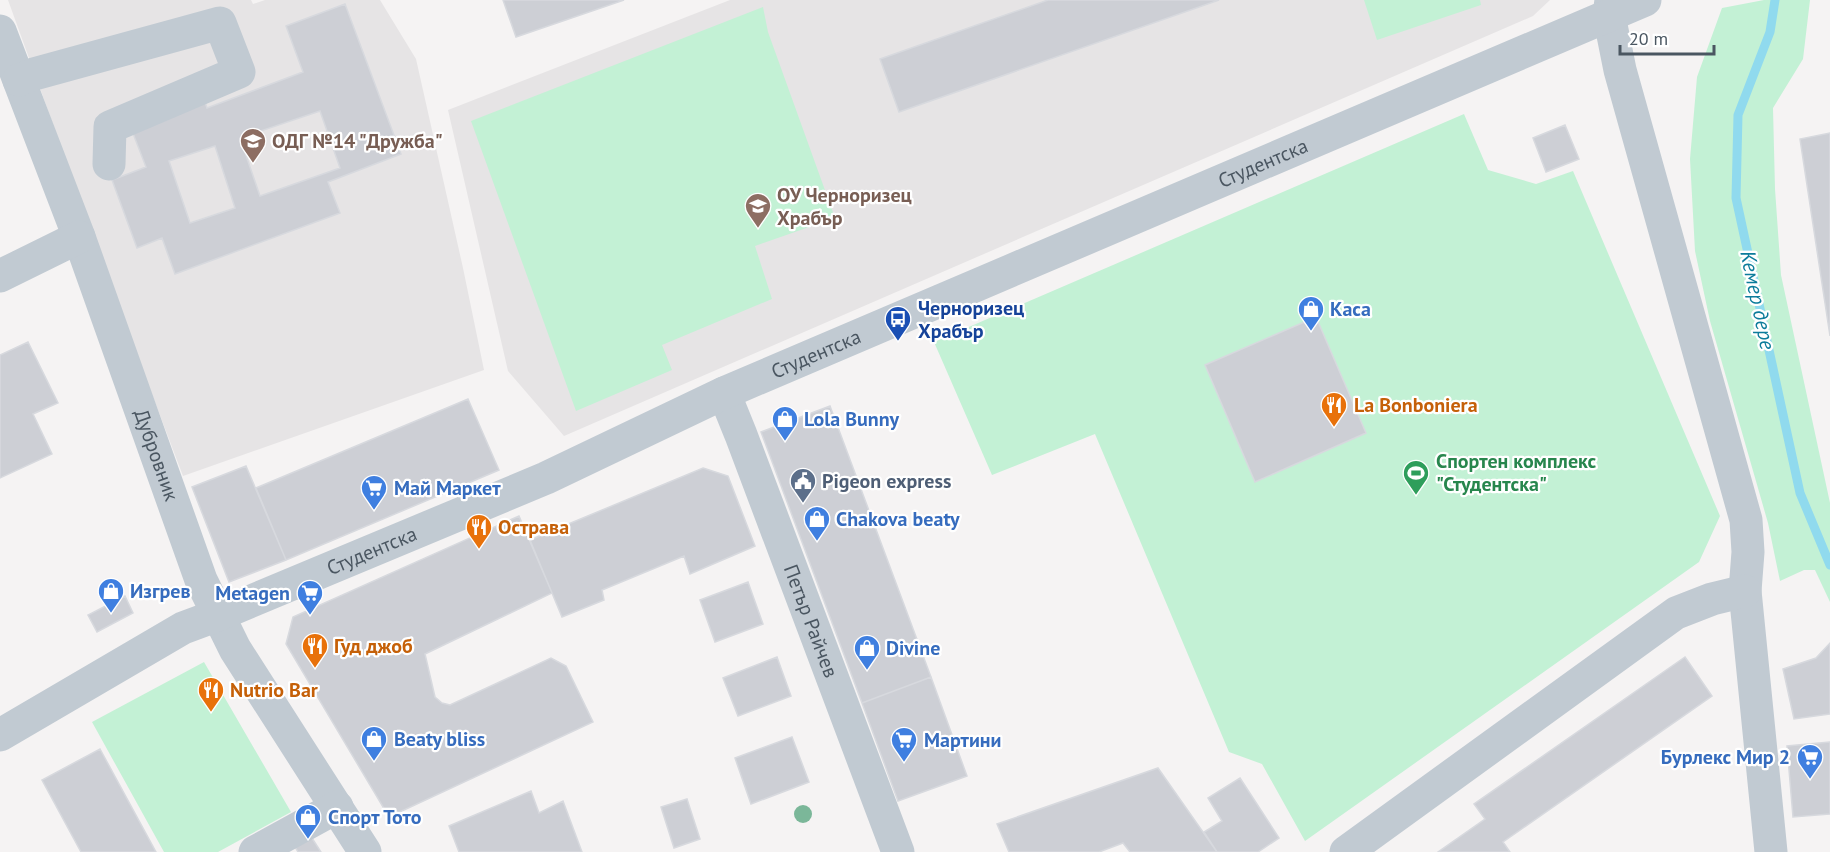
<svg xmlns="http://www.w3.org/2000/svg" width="1830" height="852" viewBox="0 0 1830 852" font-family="'PT Sans',sans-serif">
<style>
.education{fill:#e6e4e5}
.green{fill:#c3f1d5}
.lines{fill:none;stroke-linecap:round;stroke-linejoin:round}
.stream{stroke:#90daee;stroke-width:9}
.building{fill:#cdcfd5;stroke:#d7d9de;stroke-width:1.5;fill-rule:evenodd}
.minor{stroke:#c1cad2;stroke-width:33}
.tree{fill:#7bb799}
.labels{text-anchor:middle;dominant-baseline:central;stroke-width:4.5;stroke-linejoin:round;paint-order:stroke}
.education-label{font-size:20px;font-weight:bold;fill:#785e54;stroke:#fff;text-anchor:start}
.street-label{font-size:20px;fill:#4a5661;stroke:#fff}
.transit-label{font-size:20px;font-weight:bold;fill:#164399;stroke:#fff;text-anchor:start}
.shop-label{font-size:20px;font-weight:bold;fill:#366cbe;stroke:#fff;text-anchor:start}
.food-label{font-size:20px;font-weight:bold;fill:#c56008;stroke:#fff;text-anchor:start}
.leisure-label{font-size:20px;font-weight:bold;fill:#27864d;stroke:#fff;text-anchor:start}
.service-label{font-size:20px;font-weight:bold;fill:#4e5e75;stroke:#fff;text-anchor:start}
.water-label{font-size:21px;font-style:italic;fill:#0c7c9b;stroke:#fff}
</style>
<rect width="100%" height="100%" fill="#f5f3f3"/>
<!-- education -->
<path class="education" d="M8 0H251L253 4 265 0H380L416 59 463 268 484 370 183 476 125 323Z
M730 0H1550L1533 16 564 436 508 371 448 110Z"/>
<!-- green -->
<path class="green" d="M1364 0H1480L1481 5 1377 40Z
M1764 0H1810L1803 59 1773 108 1775 189 1781 275 1830 503V602L1815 570H1804L1780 581 1768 523 1710 321 1695 251 1690 159 1697 77 1722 8Z
M763 7 768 32 835 218 755 246 772 299 662 345 672 370 576 411 471 121Z
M1464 114 1488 170 1536 184 1573 171 1720 516 1699 562 1305 841 1262 764 1229 752 1095 434 992 475 934 342Z
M204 662 291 812 218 852H164L92 722Z"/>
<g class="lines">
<!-- stream -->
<path class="stream" d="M1775 0 1770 32 1738 115 1736 198 1800 493 1830 565"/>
</g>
<!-- building -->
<path class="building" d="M503 0H624L516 37Z
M1048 0H1219L899 112 880 59Z
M345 4 401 154 328 182 340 213 175 274 162 238 137 248 112 180 146 167 129 123 203 96 207 108 303 72 286 26ZM320 111 340 168 260 196 240 138ZM215 146 235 208 190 223 169 161Z
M1565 125 1579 159 1546 172 1533 138Z
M1830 133V336L1800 139Z
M1316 317 1366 433 1255 482 1205 365Z
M28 342 58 403 33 414 52 454 0 478V355Z
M468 399 499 470 286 560 256 488Z
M830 406 931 677 862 703 761 432Z
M246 466 286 560 229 582 192 487Z
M703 468 728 476 755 546 690 574 684 556 602 590 604 600 562 617 530 540Z
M519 516 552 593 425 654 435 697 442 703 450 705 551 658 566 666 593 722 389 817 286 644 293 617Z
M748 582 763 624 715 642 700 600Z
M125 596 133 613 97 632 88 615Z
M1830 643V714L1794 719 1783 669 1816 658Z
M777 657 791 696 738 716 723 678Z
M1685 657 1712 696 1503 842 1510 852H1438L1485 819 1474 804Z
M931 677 967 776 898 801 862 703Z
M792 737 809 782 751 804 735 758Z
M1830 742V814L1793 817 1787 746Z
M100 749 156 852H81L42 780Z
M1158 768 1217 852H1130L1123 843 1099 852H1009L997 824Z
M1240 778 1279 838 1258 852H1217L1204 832 1222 821 1208 798Z
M531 791 539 813 563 801 582 852H459L449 826Z
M687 799 700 839 674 848 661 807Z
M310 835 321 852H298L294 845Z"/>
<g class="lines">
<!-- minor -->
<g class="minor">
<path d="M1611 0 1609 15 1620 70 1746 520 1748 552 1745 591 1771 852"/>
<path id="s1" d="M0 31 79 237 201 580 235 649 365 852"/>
<path d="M19 80 34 74 220 23 239 72 110 127 109 164"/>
<path d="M0 276 79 237"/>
<path id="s2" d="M724 393 741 435 898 852"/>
<path id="s3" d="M0 735 183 628 218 615 546 478 724 393 1645 0"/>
<path d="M255 852 337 807"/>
<path d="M1346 852 1676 613 1712 599 1745 591"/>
</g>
</g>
<!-- trees -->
<circle class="tree" cx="803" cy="814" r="9"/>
<!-- icons -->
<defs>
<g id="school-pin" transform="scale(1.35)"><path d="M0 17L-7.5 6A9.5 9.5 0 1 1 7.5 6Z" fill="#8d6e63" stroke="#fff"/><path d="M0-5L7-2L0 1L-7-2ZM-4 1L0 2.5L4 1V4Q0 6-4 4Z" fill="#fff"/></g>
<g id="shop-pin" transform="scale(1.35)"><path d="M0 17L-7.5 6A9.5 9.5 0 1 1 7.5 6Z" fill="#3f7fe0" stroke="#fff"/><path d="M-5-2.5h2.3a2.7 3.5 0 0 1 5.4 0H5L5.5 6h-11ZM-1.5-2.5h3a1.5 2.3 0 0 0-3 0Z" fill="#fff"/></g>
<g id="bus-pin" transform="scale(1.35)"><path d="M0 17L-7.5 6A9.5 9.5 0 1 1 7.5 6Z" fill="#1a4fb4" stroke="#fff"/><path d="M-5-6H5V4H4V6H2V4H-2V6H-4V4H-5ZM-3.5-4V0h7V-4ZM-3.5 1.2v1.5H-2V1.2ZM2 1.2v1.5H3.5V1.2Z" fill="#fff"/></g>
<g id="restaurant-pin" transform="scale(1.35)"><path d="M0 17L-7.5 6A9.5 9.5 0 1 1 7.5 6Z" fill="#e8710a" stroke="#fff"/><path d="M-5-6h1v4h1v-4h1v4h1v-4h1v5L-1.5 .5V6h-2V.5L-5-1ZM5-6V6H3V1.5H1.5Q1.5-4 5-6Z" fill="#fff"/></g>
<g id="stadium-pin" transform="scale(1.35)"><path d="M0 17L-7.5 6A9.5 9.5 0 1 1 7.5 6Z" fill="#2e9e5b" stroke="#fff"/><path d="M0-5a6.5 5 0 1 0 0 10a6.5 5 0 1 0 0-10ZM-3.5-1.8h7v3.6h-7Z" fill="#fff"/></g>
<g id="civic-pin" transform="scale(1.35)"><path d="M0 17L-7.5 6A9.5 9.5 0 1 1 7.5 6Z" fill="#5c6f8a" stroke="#fff"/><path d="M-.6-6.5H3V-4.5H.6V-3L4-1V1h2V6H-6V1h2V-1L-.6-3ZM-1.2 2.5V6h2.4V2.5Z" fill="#fff"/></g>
<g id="supermarket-pin" transform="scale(1.35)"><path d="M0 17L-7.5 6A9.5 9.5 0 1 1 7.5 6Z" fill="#3f7fe0" stroke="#fff"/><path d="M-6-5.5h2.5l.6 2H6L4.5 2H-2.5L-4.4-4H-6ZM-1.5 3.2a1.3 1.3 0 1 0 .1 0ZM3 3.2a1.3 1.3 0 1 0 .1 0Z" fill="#fff"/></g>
</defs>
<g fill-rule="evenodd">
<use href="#school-pin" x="253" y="141"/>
<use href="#school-pin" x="758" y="206"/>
<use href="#shop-pin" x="1311" y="309"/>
<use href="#bus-pin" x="898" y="319"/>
<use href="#restaurant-pin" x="1334" y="405"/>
<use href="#shop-pin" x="785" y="419"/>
<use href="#stadium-pin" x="1416" y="473"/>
<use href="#civic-pin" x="803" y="481"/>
<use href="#supermarket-pin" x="374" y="488"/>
<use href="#shop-pin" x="817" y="519"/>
<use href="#restaurant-pin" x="479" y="527"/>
<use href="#shop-pin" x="111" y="591"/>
<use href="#supermarket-pin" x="310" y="593"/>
<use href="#restaurant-pin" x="315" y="646"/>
<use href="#shop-pin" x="867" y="648"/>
<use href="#restaurant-pin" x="211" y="690"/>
<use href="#shop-pin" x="374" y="739"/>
<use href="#supermarket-pin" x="904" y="740"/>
<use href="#supermarket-pin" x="1810" y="757"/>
<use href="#shop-pin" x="308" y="817"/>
</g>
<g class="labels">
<!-- education labels -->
<g class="education-label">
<text x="272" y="141">ОДГ №14 "Дружба"</text>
<text x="777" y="195">ОУ Черноризец<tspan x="777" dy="23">Храбър</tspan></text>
</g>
<!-- street labels -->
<g class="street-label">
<text stroke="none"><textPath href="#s3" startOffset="1388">Студентска</textPath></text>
<text stroke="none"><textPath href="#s3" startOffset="902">Студентска</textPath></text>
<text stroke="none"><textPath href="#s1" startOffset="452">Дубровник</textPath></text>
<text stroke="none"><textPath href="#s3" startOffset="416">Студентска</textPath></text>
<text stroke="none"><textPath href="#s2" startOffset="244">Петър Райчев</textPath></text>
</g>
<!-- transit labels -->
<g class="transit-label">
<text x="918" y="308">Черноризец<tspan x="918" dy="23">Храбър</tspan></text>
</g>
<!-- shop labels -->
<g class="shop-label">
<text x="1330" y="309">Каса</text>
<text x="804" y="419">Lola Bunny</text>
<text x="394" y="488">Май Маркет</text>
<text x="836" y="519">Chakova beaty</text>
<text x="130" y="591">Изгрев</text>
<text x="290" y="593" text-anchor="end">Metagen</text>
<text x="886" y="648">Divine</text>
<text x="394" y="739">Beaty bliss</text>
<text x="924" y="740">Мартини</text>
<text x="1790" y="757" text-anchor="end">Бурлекс Мир 2</text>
<text x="328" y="817">Спорт Тото</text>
</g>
<!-- food labels -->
<g class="food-label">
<text x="1354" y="405">La Bonboniera</text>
<text x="498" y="527">Острава</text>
<text x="334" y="646">Гуд джоб</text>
<text x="230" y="690">Nutrio Bar</text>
</g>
<!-- leisure labels -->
<g class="leisure-label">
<text x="1436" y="461">Спортен комплекс<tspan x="1436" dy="23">"Студентска"</tspan></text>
</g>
<!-- service labels -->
<g class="service-label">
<text x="822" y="481">Pigeon express</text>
</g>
<!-- water labels -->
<g class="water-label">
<text transform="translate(1758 300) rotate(78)">Кемер дере</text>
</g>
</g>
<!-- scale -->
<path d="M1620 45v9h94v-9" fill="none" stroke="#4a5661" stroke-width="3"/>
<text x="1629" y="45" font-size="18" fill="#4a5661" stroke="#ffffff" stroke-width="4.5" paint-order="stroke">20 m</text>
</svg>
